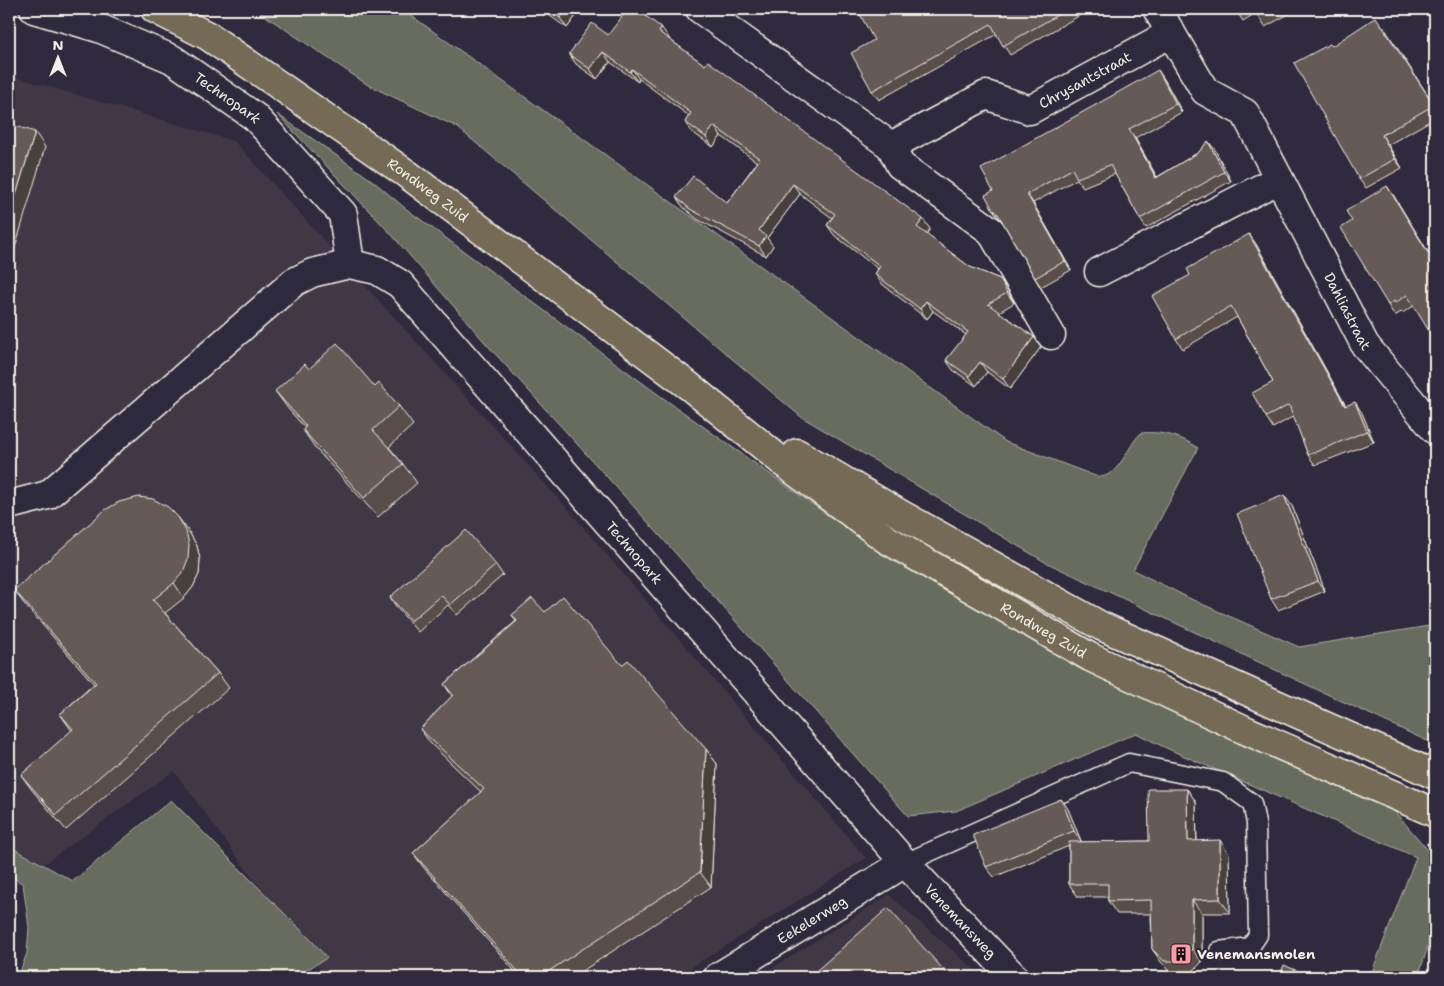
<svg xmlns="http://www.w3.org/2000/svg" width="1444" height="986" viewBox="0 0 1444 986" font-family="'Shantell Sans',sans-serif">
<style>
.built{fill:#403844}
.green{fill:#686c5e;stroke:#aeaea3}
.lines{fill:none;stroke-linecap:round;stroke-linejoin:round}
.lane-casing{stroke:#f4f1e8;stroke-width:21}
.street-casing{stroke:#f4f1e8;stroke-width:31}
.primary-casing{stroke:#f4f1e8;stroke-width:31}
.path{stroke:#f4f1e8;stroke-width:3;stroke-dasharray:4 4;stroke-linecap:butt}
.lane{stroke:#2f2a3d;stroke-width:18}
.street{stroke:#2f2a3d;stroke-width:28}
.primary{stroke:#746b55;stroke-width:28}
.wall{fill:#584d4a;stroke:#f4f1e8}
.shaded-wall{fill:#473f3c;stroke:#f4f1e8}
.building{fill:#665a56;stroke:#f4f1e8}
.labels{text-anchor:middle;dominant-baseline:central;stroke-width:4;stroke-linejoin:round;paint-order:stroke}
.street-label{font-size:14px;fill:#f4f1e8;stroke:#2f2a3d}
.poi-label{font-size:14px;font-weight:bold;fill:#f4f1e8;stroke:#2f2a3d;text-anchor:start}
</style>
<rect width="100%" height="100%" fill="#2f2a3d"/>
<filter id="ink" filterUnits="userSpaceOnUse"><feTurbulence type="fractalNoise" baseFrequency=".02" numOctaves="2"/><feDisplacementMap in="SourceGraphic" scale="10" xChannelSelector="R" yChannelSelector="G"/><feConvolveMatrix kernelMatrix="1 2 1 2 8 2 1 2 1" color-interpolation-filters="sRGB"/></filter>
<g filter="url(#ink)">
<!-- built -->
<path class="built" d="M9 75 234 141 568 509 866 858 676 977H325L174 771 9 889Z
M889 895 983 977H758Z"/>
<!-- green -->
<path class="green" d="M255 9H402L1006 442 1098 477C1120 477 1127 446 1141 433 1162 431 1181 436 1198 448L1133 570 1193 600 1299 647 1429 626 1435 627V737L1427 741 1045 562 800 416 457 127 368 85Z
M277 114 373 181 405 208 659 395 836 521 1076 666 1313 776 1395 812 1427 849 1435 878V925L1418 977H1370L1416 857 1166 748 1136 733 956 811 908 816 646 520 489 347 391 234Z
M171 800 313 942 327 958 294 977H18L27 953 29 927 23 884 9 875V846L73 881Z"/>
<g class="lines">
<!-- lane casing -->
<g class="lane-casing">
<path id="lane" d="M905 863 1129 763 1223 782 1252 803 1256 823 1258 935 1250 947 1219 951"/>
</g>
<!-- street casing -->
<g class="street-casing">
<g id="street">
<path id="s1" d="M34 9 99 28 172 59 255 117 343 214 350 264"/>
<path id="s2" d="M700 9 891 146 986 95 1030 110 1171 33"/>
<path id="s3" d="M1157 9 1205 91 1245 113 1365 345 1435 430"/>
<path d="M891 146 900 165 991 231 1051 335"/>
<path d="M1099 272 1279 179"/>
<path id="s4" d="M9 505 48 495 294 282 312 273 350 264 377 270 400 284 905 863 1014 977"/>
<path id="s5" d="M718 977 905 863"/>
</g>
</g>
<!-- primary casing -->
<g class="primary-casing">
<g id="primary">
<path id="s6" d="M155 9 208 36 407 174 689 386 785 464 886 539 1090 657 1245 730 1435 813"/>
<path d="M797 453 902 515 1101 626 1435 775"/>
</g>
</g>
<!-- path -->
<path class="path" d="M1427 843 1433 849 1435 854"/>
<!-- lane -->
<use href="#lane" class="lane"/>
<!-- street -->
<use href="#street" class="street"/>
<!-- primary -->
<use href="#primary" class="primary"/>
</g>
<!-- wall -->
<path class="wall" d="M540 9H581L567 28Z
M902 9H1091L1010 55 997 34 879 100 872 91 897 11Z
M1235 9H1298L1265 27 1256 13 1243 21Z
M1383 26 1435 106V118L1388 145 1402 168 1366 188 1359 179 1332 46Z
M608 35 669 38V39L930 229 926 234 970 267 1000 279 1014 303 999 312 1034 337 1041 347 1010 389 987 372 976 386 953 370 946 360 966 335 933 311 927 319 882 284 875 274 878 269 834 235 827 225 832 218 800 194 767 238 773 246 766 256 697 219 683 207 676 197 727 203 757 162 721 136 713 147 692 132 685 122 689 116 639 79 638 82 610 62 597 79 576 64 569 54Z
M1164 79 1182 112 1135 138 1157 177 1199 152 1208 141 1215 150 1231 181 1146 228 1140 219 1115 174 1083 187 1077 179 1033 203 1071 270 1041 287 1035 278 1002 221 998 217 992 208 993 191Z
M1394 196 1414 306 1402 313 1401 312 1395 316 1388 305 1352 221Z
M1256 244 1346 406 1362 413 1374 442 1315 465 1308 455 1294 416 1273 428 1266 417 1273 382 1237 317 1183 349 1176 339Z
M309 369 375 387 399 406 413 425 389 447 403 464 417 483 378 517 316 449 303 430 305 428 289 410 275 391Z
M1292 506 1325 591 1278 610 1271 599Z
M189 532 197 546 200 559 199 574 193 587 184 598 165 613 218 673 229 688 66 830 32 790 21 775 72 731 60 714 94 684 25 605 14 590Z
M496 565 503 575 457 615 448 605 418 632 397 608 390 597Z
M545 612 622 665 706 749 717 764 711 887 573 977H520L424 868 413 853 481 792 431 744 420 729 452 696 444 684 516 621 512 615Z
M1187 789 1196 802 1197 841 1229 854 1230 913H1202V962L1190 974H1173L1161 962 1152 949 1151 914H1117L1108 901V897H1078L1069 884V846L994 877 986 867 1061 799 1068 809 1081 841 1080 842 1149 841Z"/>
<!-- shaded-wall -->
<path class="shaded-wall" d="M566 9H581L567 28 560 18Z
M662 28 669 38 666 42 659 32Z
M603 52 610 62 597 79 590 69Z
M632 69 639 79 638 82 630 72Z
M1158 70 1164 79 1182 112 1176 104Z
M714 126 721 136 713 147 706 137Z
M1129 129 1135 138 1162 187 1156 178Z
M35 132 45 147 9 268V218Z
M1382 135 1388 145 1402 168 1395 159Z
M1208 141 1215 150 1231 181 1224 172Z
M793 184 800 194 767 238 773 246 766 256 759 246V230Z
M1387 186 1394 196 1435 263V264Z
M1027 194 1033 203 1071 270 1065 261Z
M923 219 930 229 924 237 917 227Z
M1249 234 1256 244 1352 417 1345 406Z
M1000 279 1007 289 1014 303 1007 293Z
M926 301 933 311 927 319 920 309Z
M1034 337 1041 347 1010 389 1003 379Z
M980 362 987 372 976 386 969 376Z
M1355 402 1362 413 1374 442 1367 431Z
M1284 495 1292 506 1325 591 1318 581Z
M178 517 189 532 197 546 200 559 199 574 193 587 184 598 174 583Z
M706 749 717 764 711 887 700 872Z
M1187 789 1196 802 1197 854 1188 841Z
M1061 799 1068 809 1081 841 1074 831Z
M1220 840 1229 854 1230 913 1220 899Z
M1192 900 1202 913V962L1192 949Z"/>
<!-- building -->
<path class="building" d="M547 9H566L560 18Z
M628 9H636L662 28 659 32 705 65 708 61 923 219 917 227 970 267 1000 279 1007 293 988 304 1034 337 1003 379 980 362 969 376 946 360 968 332 926 301 920 309 875 274 880 266 827 225 835 214 793 184 759 230 766 236 759 246 690 209 676 197 693 176 727 203 760 159 714 126 706 137 685 122 691 113 632 69 630 72 603 52 590 69 569 54 592 23 608 35Z
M857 9H895L896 12 902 9H1068L1003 46 991 24 872 91 851 53 874 40Z
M1253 9H1272L1258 16Z
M1376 17 1434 105 1382 135 1395 159 1359 179 1294 63 1330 44 1332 46Z
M1158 70 1176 104 1129 129 1156 178 1199 152 1208 141 1224 172 1140 219 1110 165 1077 178 1072 169 1027 194 1065 261 1035 278 998 214 992 208 985 195 993 191 981 169Z
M9 124 35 132 9 218Z
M1387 186 1435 264V341L1407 295 1395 303 1394 301 1388 305 1341 228 1352 221 1346 211Z
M1249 234 1345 406 1355 402 1367 431 1308 455 1289 405 1266 417 1252 393 1273 382 1231 306 1176 339 1152 296 1190 275 1187 269Z
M337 343 375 387 379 383 399 406 373 430 403 464 364 498 303 430 306 426 275 391 305 364 309 369Z
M1284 495 1318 581 1271 599 1237 514Z
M139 497 153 499 168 507 178 517 186 531 189 544 188 559 183 572 174 583 153 600 218 673 56 815 21 775 73 729 60 714 96 683 14 590 105 510 119 502Z
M466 530 496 565 450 605 441 595 411 621 390 597Z
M563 596 622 665 628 660 706 749 700 872 540 977H523L413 853 484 789 420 729 453 695 444 684 517 621 512 615 532 598 545 612Z
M1148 789H1187L1188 841 1220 840V899L1192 900V949L1181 961H1164L1152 949 1151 900 1108 901V884H1069V842L1149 841Z
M1061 799 1074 831 986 867 973 835Z
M888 908 950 977H809Z
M1284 965 1311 977H1279Z"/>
</g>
<!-- icons -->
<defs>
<g id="building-square" transform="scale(1.125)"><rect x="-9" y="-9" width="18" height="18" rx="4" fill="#ff9aa2" stroke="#2f2a3d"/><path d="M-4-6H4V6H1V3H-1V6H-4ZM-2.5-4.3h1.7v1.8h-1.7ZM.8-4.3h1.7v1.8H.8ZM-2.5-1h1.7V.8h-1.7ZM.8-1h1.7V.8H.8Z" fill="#111"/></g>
</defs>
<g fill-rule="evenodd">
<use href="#building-square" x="1181" y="954"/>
</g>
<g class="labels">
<!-- street labels -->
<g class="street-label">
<text stroke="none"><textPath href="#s2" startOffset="452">Chrysantstraat</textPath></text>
<text stroke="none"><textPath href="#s1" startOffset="215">Technopark</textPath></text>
<text stroke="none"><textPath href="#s6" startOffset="328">Rondweg Zuid</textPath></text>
<text stroke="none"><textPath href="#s3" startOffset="364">Dahliastraat</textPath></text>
<text stroke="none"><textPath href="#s4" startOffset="836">Technopark</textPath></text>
<text stroke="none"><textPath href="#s6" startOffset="1086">Rondweg Zuid</textPath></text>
<text stroke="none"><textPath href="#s5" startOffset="110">Eekelerweg</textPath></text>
<text stroke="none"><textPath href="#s4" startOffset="1328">Venemansweg</textPath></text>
</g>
<!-- poi labels -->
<g class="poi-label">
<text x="1197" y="954">Venemansmolen</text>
</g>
</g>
<!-- margin -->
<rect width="1444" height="986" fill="none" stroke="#2f2a3d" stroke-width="30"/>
<rect x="15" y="15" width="1414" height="956" fill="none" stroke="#f4f1e8" stroke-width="2" filter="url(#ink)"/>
<!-- north arrow -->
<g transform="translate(58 58)" stroke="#2f2a3d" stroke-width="4" paint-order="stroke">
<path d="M0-4L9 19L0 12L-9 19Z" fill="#f4f1e8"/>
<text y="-8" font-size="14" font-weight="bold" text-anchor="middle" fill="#f4f1e8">N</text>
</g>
</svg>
